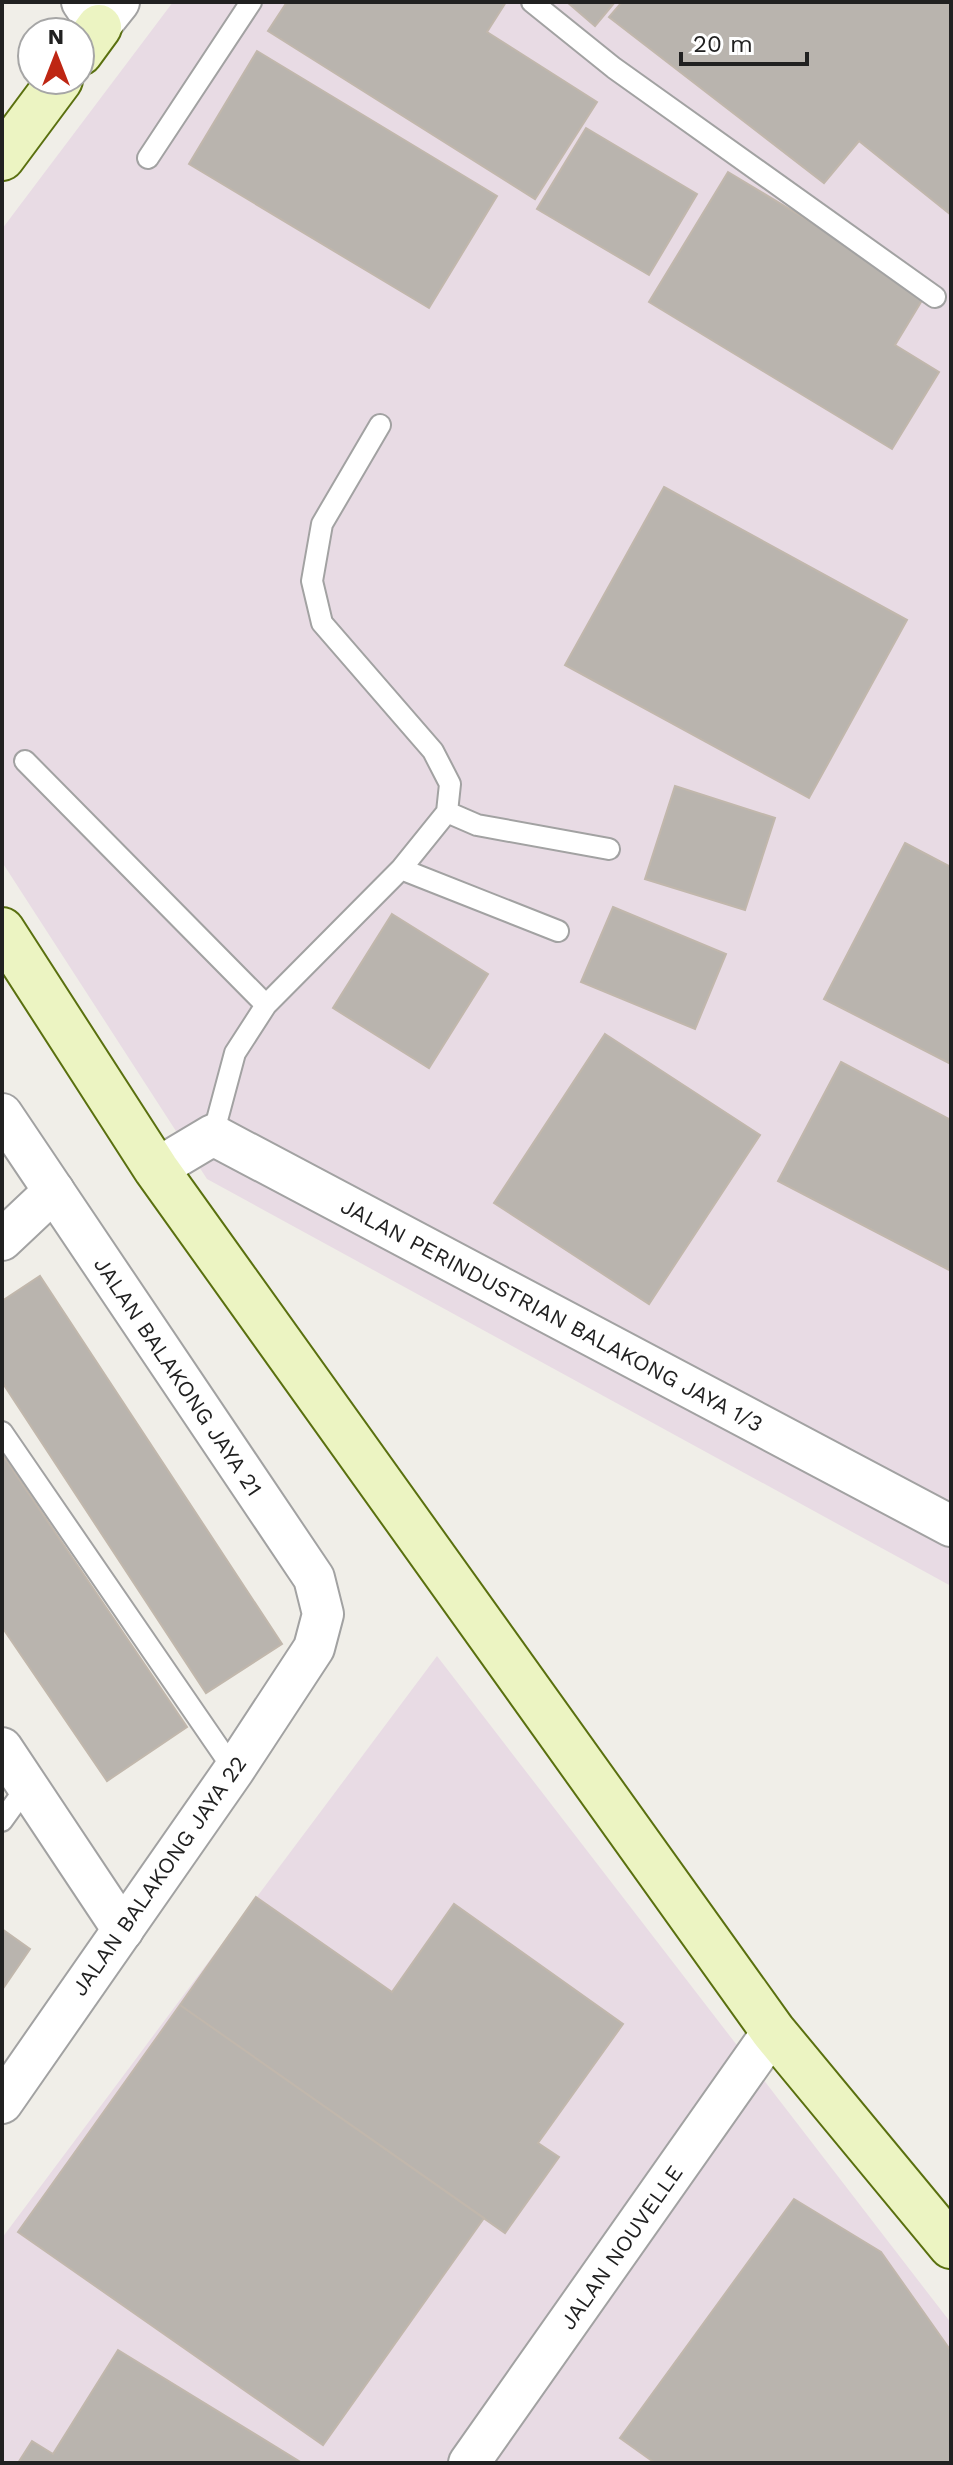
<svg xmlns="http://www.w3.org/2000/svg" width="953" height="2465" viewBox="0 0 953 2465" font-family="'Work Sans',sans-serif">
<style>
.industrial{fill:#e8dbe4}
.building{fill:#b9b4ae;stroke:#c1b7ac;stroke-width:2}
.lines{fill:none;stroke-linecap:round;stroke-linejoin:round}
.lane-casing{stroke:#a2a2a2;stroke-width:24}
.street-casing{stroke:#a2a2a2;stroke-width:44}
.secondary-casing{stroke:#5a700f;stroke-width:48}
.lane{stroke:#fff;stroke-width:20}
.street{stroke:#fff;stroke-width:40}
.secondary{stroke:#ecf4c2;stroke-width:44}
.labels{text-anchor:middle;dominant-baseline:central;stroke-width:6;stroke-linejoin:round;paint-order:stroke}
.street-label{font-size:22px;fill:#212121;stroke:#fff}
</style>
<rect width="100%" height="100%" fill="#f0eee8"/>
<!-- industrial -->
<path class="industrial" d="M173 2H951V1586L207 1179 2 862V229Z
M437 1656 951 2323V2463H2V2238Z"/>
<!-- building -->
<path class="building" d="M287 2H506L487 32 597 102 535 199 268 31Z
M567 2H615L595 26Z
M622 2H951V215L859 141 824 183 609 17Z
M257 51 497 196 429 308 189 164Z
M586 128 697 194 649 275 537 209Z
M728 172 927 292 895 345 939 372 892 449 649 302Z
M664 487 907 620 809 798 565 665Z
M675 786 775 818 745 910 645 879Z
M905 843 951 867V1064L824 999Z
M613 907 726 954 695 1029 581 982Z
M392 914 488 974 429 1068 333 1008Z
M605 1034 760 1135 649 1304 494 1203Z
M841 1062 951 1120V1271L778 1181Z
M40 1276 282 1644 206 1693 2 1382V1301Z
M2 1454 187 1727 107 1781 2 1627Z
M256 1897 392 1992 454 1904 623 2024 538 2143 559 2157 505 2233 180 2005Z
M2 1929 30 1949 2 1990Z
M180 2005 484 2218 323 2445 18 2232Z
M794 2199 881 2252 951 2351V2463H655L620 2438Z
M118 2350 302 2463H18L32 2441 53 2454Z"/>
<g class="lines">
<!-- lane casing -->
<g class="lane-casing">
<path id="lane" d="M532 2 614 68 935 297
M148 158 251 2
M25 761 266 1005
M447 812 477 825 609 849
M401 869 558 931
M213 1135 235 1053 266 1005 401 869 447 812 450 784 433 751 322 623 312 581 322 524 380 425
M2 1432 234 1770
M2 1821 28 1785"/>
</g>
<!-- street casing -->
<g class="street-casing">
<g id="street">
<path d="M82 2 99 27 119 2"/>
<path id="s1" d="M2 1114 314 1578 323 1614 314 1648 234 1770 2 2103"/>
<path id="s2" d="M156 1169 213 1135 951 1526"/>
<path d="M2 1240 54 1191"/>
<path d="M2 1748 123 1930"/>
<path id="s3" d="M469 2463 773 2031"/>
</g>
</g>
<!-- secondary casing -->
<g class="secondary-casing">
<path id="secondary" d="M80 53 99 27
M2 158 60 80
M2 930 156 1169 773 2031 951 2246"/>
</g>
<!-- lane -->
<use href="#lane" class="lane"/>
<!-- street -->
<use href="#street" class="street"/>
<!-- secondary -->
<use href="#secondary" class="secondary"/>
</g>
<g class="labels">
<!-- street labels -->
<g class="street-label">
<text stroke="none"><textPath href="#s2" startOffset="450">JALAN PERINDUSTRIAN BALAKONG JAYA 1/3</textPath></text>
<text stroke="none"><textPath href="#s1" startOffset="316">JALAN BALAKONG JAYA 21</textPath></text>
<text transform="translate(159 1876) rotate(-55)">JALAN BALAKONG JAYA 22</text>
<text stroke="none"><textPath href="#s3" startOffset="264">JALAN NOUVELLE</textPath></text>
</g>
</g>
<!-- border -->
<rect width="953" height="2465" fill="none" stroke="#212121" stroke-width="8"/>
<!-- north arrow -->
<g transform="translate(56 56)"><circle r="38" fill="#ffffff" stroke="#a6a6a6" stroke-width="2"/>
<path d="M0-6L14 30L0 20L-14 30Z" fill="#be2613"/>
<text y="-12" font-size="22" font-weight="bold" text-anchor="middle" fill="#212121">N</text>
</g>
<!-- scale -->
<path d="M681 52v12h126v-12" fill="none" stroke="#212121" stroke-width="4"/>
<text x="693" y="52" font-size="24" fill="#212121" stroke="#ffffff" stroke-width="6" paint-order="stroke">20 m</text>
</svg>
